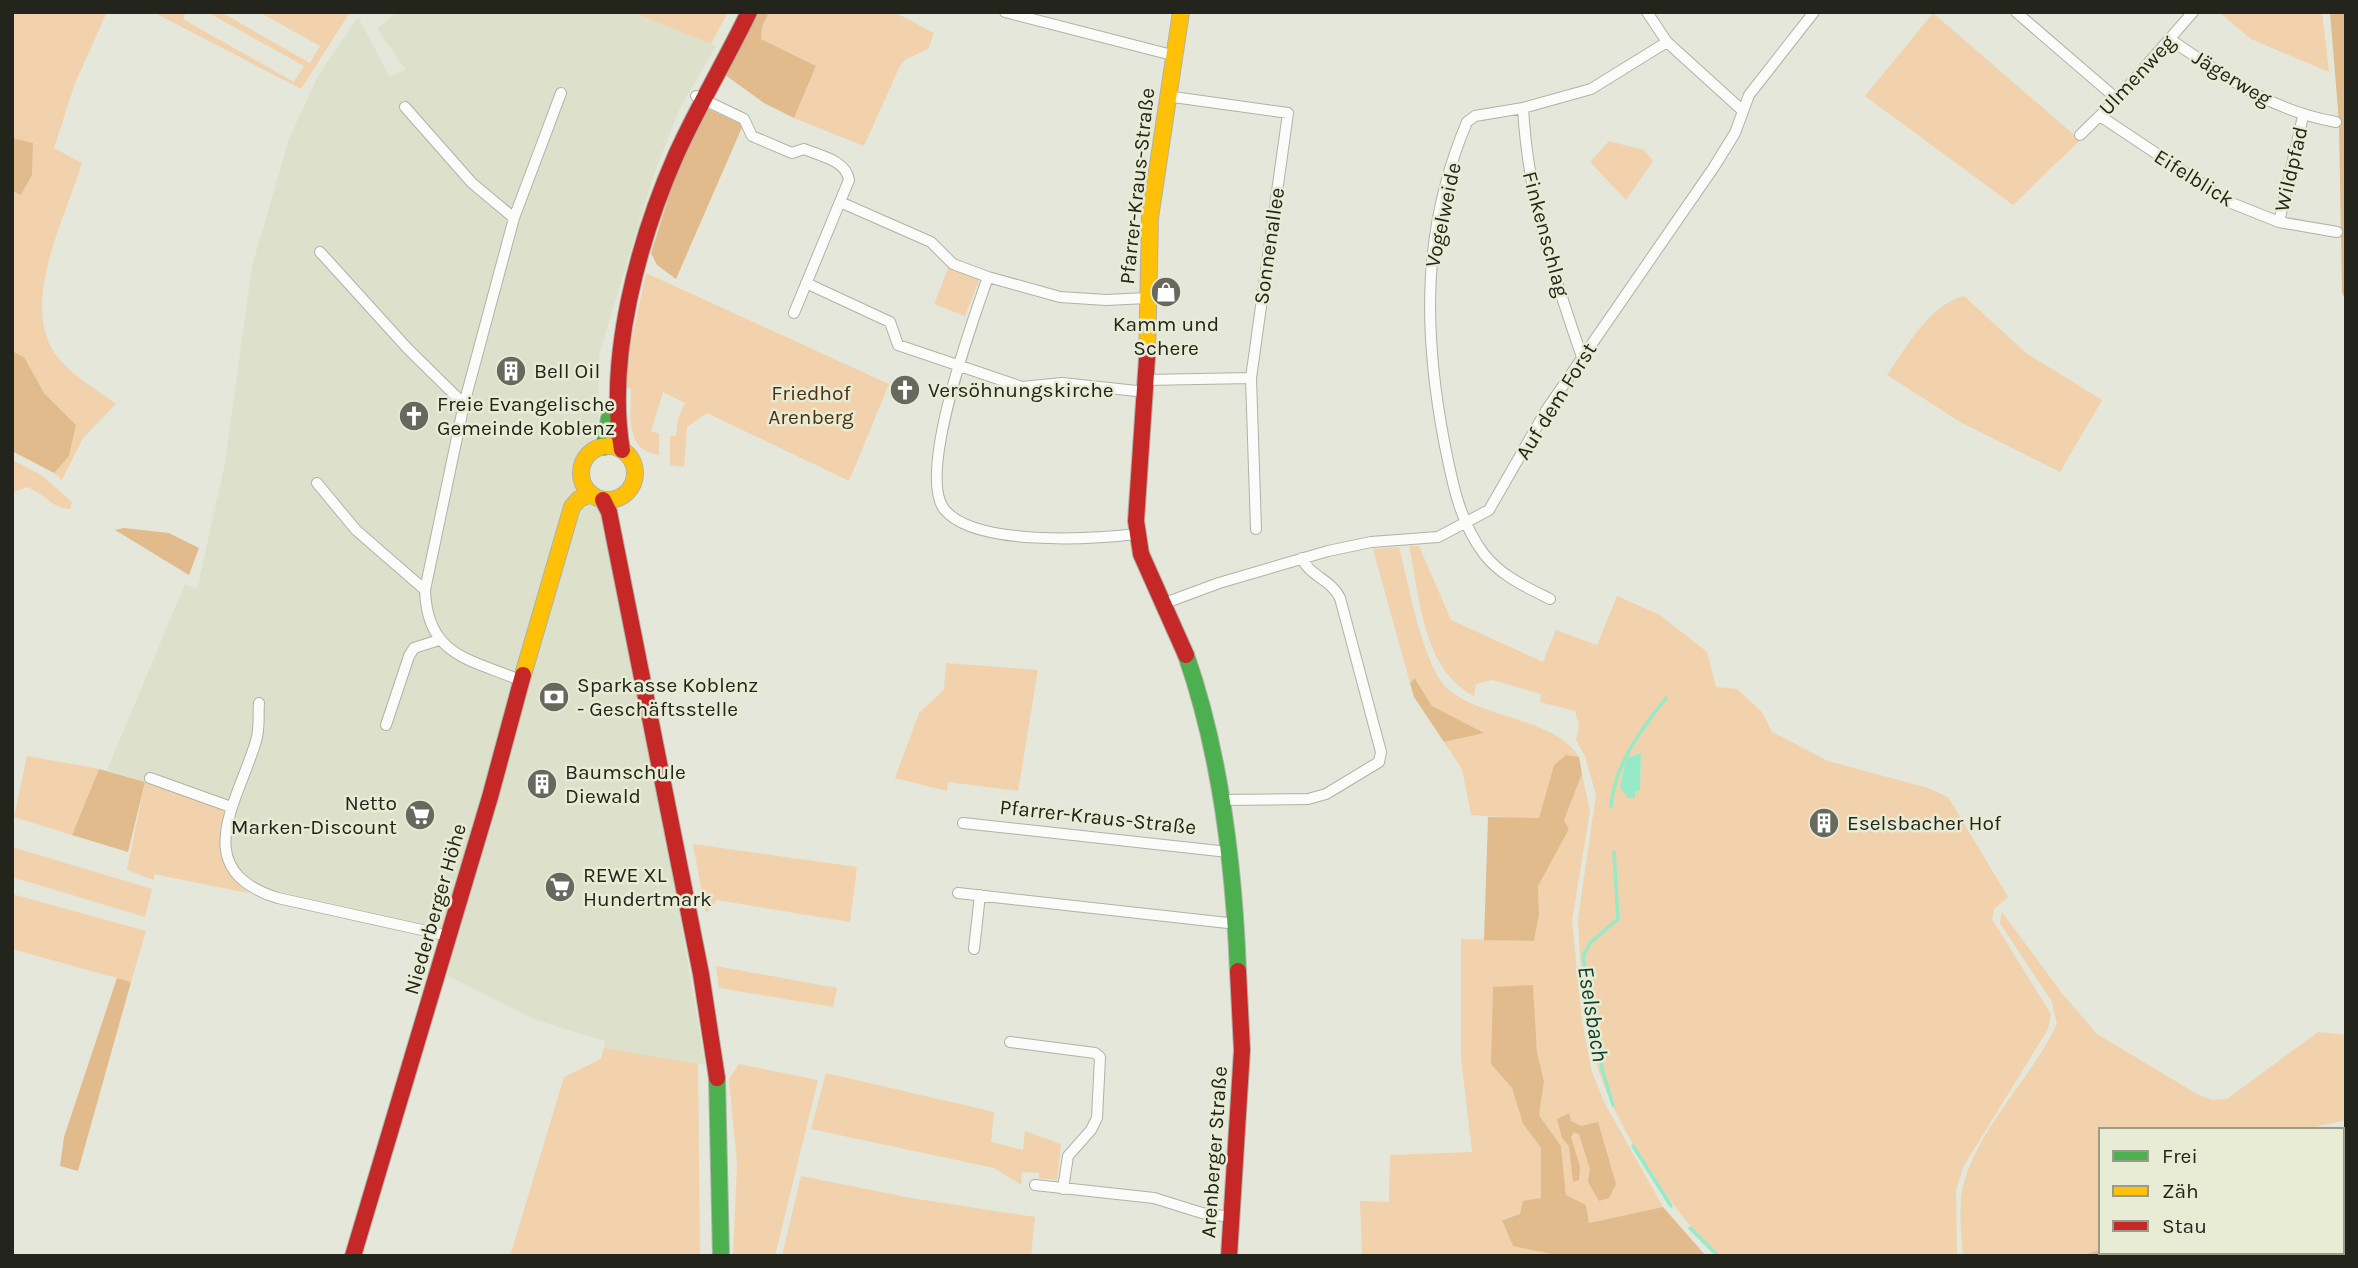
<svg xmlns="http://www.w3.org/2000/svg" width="2358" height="1268" viewBox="0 0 2358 1268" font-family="Karla,sans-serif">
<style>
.built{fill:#dde1cb}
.green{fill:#f1d2ac;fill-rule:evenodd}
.forest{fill:#e1bb8c}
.water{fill:#97eac8}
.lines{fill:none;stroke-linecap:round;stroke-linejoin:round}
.stream{stroke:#97eac8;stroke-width:3.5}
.street-casing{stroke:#b0b2a8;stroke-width:12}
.fast-casing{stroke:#b0b2a8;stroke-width:18}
.slow-casing{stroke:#b0b2a8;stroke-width:18}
.jam-casing{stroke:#b0b2a8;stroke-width:18}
.street{stroke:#fbfbf9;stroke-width:10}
.fast{stroke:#4caf50;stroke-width:16}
.slow{stroke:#ffc107;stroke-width:16}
.jam{stroke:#c62828;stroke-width:16}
.labels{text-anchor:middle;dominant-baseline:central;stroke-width:5;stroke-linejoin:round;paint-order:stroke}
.street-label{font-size:21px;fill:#23241c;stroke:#e8ecd5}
.poi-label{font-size:21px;fill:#23241c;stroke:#e8ecd5;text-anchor:start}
.park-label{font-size:21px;fill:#4e3111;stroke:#e8ecd5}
.water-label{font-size:23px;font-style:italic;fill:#073e2d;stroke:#e8ecd5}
</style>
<rect width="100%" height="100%" fill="#e4e7da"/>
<!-- built -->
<path class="built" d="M397 12H632L716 46 679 110 652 180 599 355 598 436 589 442 575 467 583 492 603 506 671 861 705 1065 604 1048 605 1041 536 1020 447 975 458 932 261 887 243 875 234 859 229 841 234 811 107 770 185 584 197 589 225 463 252 266 289 139 318 76 358 17 390 77 406 70 377 29Z"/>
<!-- green -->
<path class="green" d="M12 12H107L75 83 54 148 82 163C66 215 26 291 49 343 60 369 95 388 116 404L83 438 62 480 54 473 69 456 76 425 44 393 24 357 12 351V191L21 195 32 175 33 144 12 138Z
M153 12H186L183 19 294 82 304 66 207 12H221L310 63 320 46 259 12H350L301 89Z
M632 12H728L711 44Z
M769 12H894L934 33 928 49 906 59 900 66 864 146 794 118 816 66 761 39 762 27Z
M2219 12H2322L2329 72 2251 39Z
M1933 13 2080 140 2013 205 1865 96Z
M1609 141 1644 150 1653 161 1626 200 1590 162Z
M949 266 980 278 965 316 934 304Z
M646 273 889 384 849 481 707 413 687 427 684 467 670 465V436H676L678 418 685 403 663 392 651 431 659 434V455C624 450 631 415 631 389L626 387 630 347Z
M1964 296 2026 353 2102 400 2060 472 1962 423 1887 375C1906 348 1929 305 1964 296Z
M15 461 41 475 72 502 70 509C51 508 44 493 27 487L14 492 12 496V466Z
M1409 546H1419L1451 620 1543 662 1556 630 1597 645 1617 596 1660 615 1707 652 1716 687 1737 689 1762 712 1772 732 1828 761 1928 788 1948 797 2008 897 1994 909 1992 919 2051 1014 2048 1029 1963 1167 1956 1191 1957 1256H1720C1672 1213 1611 1121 1595 1058L1580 958 1578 919 1596 795 1585 756 1576 740 1579 725 1575 711 1540 702 1541 694 1492 680 1476 684 1474 696C1422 669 1420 596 1409 546ZM1640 753 1641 772 1634 792 1626 794 1620 787 1626 758Z
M1399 547C1408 581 1423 667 1448 689 1484 720 1554 717 1579 757L1566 755 1554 765 1539 819 1471 815 1462 769 1444 742 1483 733 1432 706 1416 678 1410 683 1373 549Z
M946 663 1038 670 1018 791 948 782 947 791 895 778 919 713 944 690Z
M27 756 99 769 72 835 14 817Z
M1582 774 1590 811 1572 921 1582 1021 1592 1072 1604 1102 1663 1207 1589 1223 1586 1205 1566 1195 1561 1146 1539 1115 1544 1082 1537 1052 1533 986 1491 1064 1512 1088 1523 1124 1541 1148V1198L1521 1214 1502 1219 1561 1256H1362L1360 1201 1389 1202 1390 1155 1472 1152 1461 1057V939L1534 941 1539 915 1538 884 1569 829 1564 820Z
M145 782 221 806 225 810C214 843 222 872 248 893L154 874V880L127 870Z
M693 844 857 867 850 922 717 900 706 914Z
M12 847 152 889 145 917 12 877Z
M12 894 146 931 131 982 12 949Z
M2002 912 2061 992 2097 1034 2197 1094 2213 1100 2227 1099 2318 1032 2346 1035V1120L2301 1130H2101V1249L2082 1256H1963C1961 1229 1957 1201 1966 1176 1983 1124 2033 1075 2057 1024L2052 1002 2000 923Z
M716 966 837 988 833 1007 719 988Z
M604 1048 698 1064 700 1256H510L564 1077 601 1059Z
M739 1064 818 1080 775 1256H733L737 1163 729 1079Z
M826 1073 994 1112 991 1142 1023 1150 1025 1131 1061 1144 1057 1180 1039 1178V1173L1022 1172 1021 1185 994 1168 811 1129Z
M801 1176 911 1198 1035 1217 1031 1256H782Z"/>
<!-- forest -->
<path class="forest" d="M758 12H769L762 27 761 39 816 66 794 118 764 103 724 74Z
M2330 12H2346V301L2342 293 2339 122Z
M706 108 743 125 676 279 657 265 651 253 680 161Z
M12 138 33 143 32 175 21 195 12 191Z
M12 351 24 357 44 393 76 425 69 456 54 473 12 451Z
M124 528 169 533 199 548 189 575 115 530Z
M1415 678 1432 706 1484 733 1444 742 1414 697 1410 683Z
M1566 755 1579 757 1582 774 1564 820 1569 829 1538 886 1539 915 1534 941 1484 940 1488 817 1539 818 1554 765Z
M99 769 145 782 128 852 72 835Z
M117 978 131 982 78 1171 60 1166 64 1137Z
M1533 985 1537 1052 1544 1082 1539 1115 1561 1146 1566 1195 1586 1205 1589 1223 1663 1207 1706 1256H1561L1513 1246 1502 1220 1520 1214 1523 1201 1541 1198V1148L1523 1124 1512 1088 1491 1064 1493 987Z
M1569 1113 1571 1121 1581 1126 1598 1122 1616 1184 1609 1198 1599 1201 1588 1182 1590 1169 1579 1134 1574 1132 1571 1137 1580 1167 1579 1180 1573 1182 1569 1146 1562 1138 1557 1119Z
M2101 1249V1252H2249L2244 1256H2082Z"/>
<!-- water -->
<path class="water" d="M1641 753 1640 790 1635 792V798H1628L1620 787 1626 758Z"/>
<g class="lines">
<!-- stream -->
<path class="stream" d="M1611 806C1615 764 1640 731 1666 698
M1613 1105 1602 1069 1583 956 1590 943 1618 919 1614 852
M1633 1146 1671 1206
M1690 1228 1718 1256"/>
<!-- street casing -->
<g class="street-casing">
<path id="street" d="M1005 12 1172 55
M1647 12 1667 42 1743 111
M2016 12 2117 99
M2171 40C2226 77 2269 110 2336 122
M696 96 744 119 752 136 792 153 804 149C820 156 846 160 849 180L794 313
M1166 96 1288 113 1251 378
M405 107 472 183 514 218
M1523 108C1528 198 1553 273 1582 357
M2100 116 2229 202 2279 222 2337 232
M2080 135 2117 99 2193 12
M840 202 931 242 953 264 988 277 1060 297 1106 300 1147 298
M2279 222 2303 116
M320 252 408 349 464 404
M988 277C973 320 917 473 944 509 974 547 1093 539 1136 534
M806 283 890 322 898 345 1022 387 1062 383 1146 392
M1146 380 1251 378 1256 529
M317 483 356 530 425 590
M1550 599C1526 587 1501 576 1484 554 1459 521 1452 481 1444 441 1423 330 1422 228 1467 122L1475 116 1523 108 1591 89 1667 42
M1165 603 1219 583 1328 551 1371 542 1438 537 1489 510 1547 409 1714 167 1735 133 1749 95 1814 12
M522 681C471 659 427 657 425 590L464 404 514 218 561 93
M259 703C258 715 260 729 256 741 238 802 187 870 278 898L449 936
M386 725 409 656 414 648 439 640
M150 778 231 807
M1220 800 1308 799 1326 794 1379 762 1381 752 1340 598C1332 580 1309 576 1302 558
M963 823 1228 852
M958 893 1237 924
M974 949 980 895
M1010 1042 1095 1053 1100 1057 1097 1118 1091 1130 1068 1156 1063 1189
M1035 1185 1154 1198 1202 1213 1231 1217"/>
</g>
<!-- fast casing -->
<g class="fast-casing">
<path id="fast" d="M604 447 609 418
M1186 655C1220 752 1234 868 1238 971
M717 1078 721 1256"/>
</g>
<!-- slow casing -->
<g class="slow-casing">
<path id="slow" d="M1147 358 1150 218 1181 12
M581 473a27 27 0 1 1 54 0a27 27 0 1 1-54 0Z
M523 675 572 507 579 499 591 494"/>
</g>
<!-- jam casing -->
<g class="jam-casing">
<path id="jam" d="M1147 358 1136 521 1141 554 1186 655
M622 450C606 358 639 239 676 155 698 106 726 60 749 12
M603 500 609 512 701 974 717 1078
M353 1256 490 797 523 675
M1229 1256 1242 1050 1238 971"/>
</g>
<!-- street -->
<use href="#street" class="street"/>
<!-- fast -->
<use href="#fast" class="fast"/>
<!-- slow -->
<use href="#slow" class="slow"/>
<!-- jam -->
<use href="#jam" class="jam"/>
</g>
<!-- icons -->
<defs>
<g id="shop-disc" transform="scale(1.575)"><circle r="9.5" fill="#67685e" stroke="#e8ecd5"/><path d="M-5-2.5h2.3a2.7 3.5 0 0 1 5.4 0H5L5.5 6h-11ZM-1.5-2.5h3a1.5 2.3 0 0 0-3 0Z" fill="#fff"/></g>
<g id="building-disc" transform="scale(1.575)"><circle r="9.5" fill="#67685e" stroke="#e8ecd5"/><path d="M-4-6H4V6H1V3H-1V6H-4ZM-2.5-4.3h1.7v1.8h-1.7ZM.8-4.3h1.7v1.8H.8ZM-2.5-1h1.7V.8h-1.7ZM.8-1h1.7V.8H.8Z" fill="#fff"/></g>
<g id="church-disc" transform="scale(1.575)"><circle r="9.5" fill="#67685e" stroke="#e8ecd5"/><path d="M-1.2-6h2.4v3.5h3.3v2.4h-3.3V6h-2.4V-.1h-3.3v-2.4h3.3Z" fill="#fff"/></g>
<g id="bank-disc" transform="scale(1.575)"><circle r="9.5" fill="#67685e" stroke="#e8ecd5"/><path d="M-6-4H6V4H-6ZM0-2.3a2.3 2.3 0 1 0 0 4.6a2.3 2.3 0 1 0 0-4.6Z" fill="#fff"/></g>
<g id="supermarket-disc" transform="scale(1.575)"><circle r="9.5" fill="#67685e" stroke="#e8ecd5"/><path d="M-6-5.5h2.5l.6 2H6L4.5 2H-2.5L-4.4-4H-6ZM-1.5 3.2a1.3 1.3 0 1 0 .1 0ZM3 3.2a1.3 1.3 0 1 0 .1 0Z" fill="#fff"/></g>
</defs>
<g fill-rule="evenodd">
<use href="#shop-disc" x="1166" y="292"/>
<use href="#building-disc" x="511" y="371"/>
<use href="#church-disc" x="905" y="390"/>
<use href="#church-disc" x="414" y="416"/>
<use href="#bank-disc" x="554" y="697"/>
<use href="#building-disc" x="542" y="784"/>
<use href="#supermarket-disc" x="420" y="815"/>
<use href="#building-disc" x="1824" y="823"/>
<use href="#supermarket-disc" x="560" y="887"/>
</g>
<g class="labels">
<!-- street labels -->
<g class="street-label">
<text transform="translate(2137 75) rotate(-47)">Ulmenweg</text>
<text transform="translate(2232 78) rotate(31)">Jägerweg</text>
<text transform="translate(2291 169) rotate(-77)">Wildpfad</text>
<text transform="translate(2194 178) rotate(32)">Eifelblick</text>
<text transform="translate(1137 186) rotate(-84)">Pfarrer-Kraus-Straße</text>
<text transform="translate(1443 215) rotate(-78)">Vogelweide</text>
<text transform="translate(1546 234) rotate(75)">Finkenschlag</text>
<text transform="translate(1269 246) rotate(-82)">Sonnenallee</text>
<text transform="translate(1556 401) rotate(-58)">Auf dem Forst</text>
<text transform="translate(1098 817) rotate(6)">Pfarrer-Kraus-Straße</text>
<text transform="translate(435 909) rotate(-74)">Niederberger Höhe</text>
<text transform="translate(1214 1152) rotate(-86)">Arenberger Straße</text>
</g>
<!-- poi labels -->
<g class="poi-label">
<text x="1166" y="324" text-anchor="middle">Kamm und<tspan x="1166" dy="24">Schere</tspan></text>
<text x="534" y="371">Bell Oil</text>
<text x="928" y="390">Versöhnungskirche</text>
<text x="437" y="404">Freie Evangelische<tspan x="437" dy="24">Gemeinde Koblenz</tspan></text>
<text x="577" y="685">Sparkasse Koblenz<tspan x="577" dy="24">- Geschäftsstelle</tspan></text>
<text x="565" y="772">Baumschule<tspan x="565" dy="24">Diewald</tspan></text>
<text x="397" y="803" text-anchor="end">Netto<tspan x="397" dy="24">Marken-Discount</tspan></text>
<text x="1847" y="823">Eselsbacher Hof</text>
<text x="583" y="875">REWE XL<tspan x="583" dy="24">Hundertmark</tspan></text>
</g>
<!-- park labels -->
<g class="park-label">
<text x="811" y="393">Friedhof<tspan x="811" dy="24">Arenberg</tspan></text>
</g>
<!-- water labels -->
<g class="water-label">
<text transform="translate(1593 1014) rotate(81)">Eselsbach</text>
</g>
</g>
<!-- border -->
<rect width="2358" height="1268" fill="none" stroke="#23241c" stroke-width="28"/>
<!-- legend -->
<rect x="2099" y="1128" width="245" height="126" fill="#e8ecd5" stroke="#999c8b" stroke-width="2"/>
<rect x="2113" y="1151" width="35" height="10" fill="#4caf50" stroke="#999c8b" stroke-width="2"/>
<text x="2162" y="1163" font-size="21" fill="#23241c">Frei</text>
<rect x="2113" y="1186" width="35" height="10" fill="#ffc107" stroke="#999c8b" stroke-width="2"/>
<text x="2162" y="1198" font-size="21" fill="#23241c">Zäh</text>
<rect x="2113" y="1221" width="35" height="10" fill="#c62828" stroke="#999c8b" stroke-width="2"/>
<text x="2162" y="1233" font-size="21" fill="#23241c">Stau</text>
</svg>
